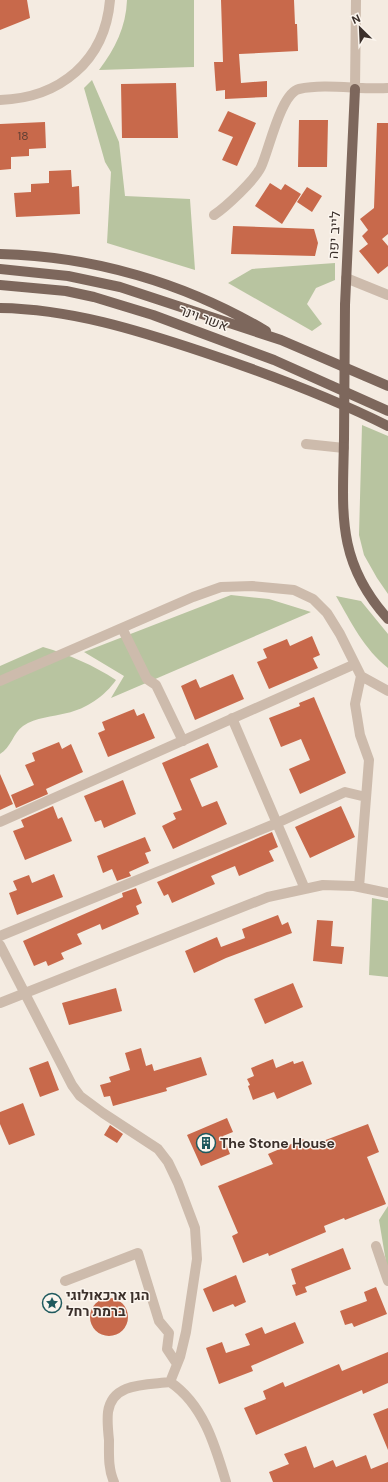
<svg xmlns="http://www.w3.org/2000/svg" width="388" height="1482" viewBox="0 0 388 1482" font-family="'DM Sans',Heebo,sans-serif">
<style>
.green{fill:#b8c4a0}
.building{fill:#c8694b}
.lines{fill:none;stroke-linecap:round;stroke-linejoin:round}
.minor{stroke:#cdbbac;stroke-width:10}
.major{stroke:#7d675c;stroke-width:10}
.major-bridge{stroke:#7d675c;stroke-width:10}
.labels{text-anchor:middle;dominant-baseline:central;stroke-width:3;stroke-linejoin:round;paint-order:stroke}
.number-label{font-size:12px;fill:#5e3e33}
.street-label{font-size:14px;fill:#3b302b;stroke:#fbf5ee}
.poi-label{font-size:14px;font-weight:bold;fill:#3b302b;stroke:#fbf5ee;text-anchor:start}
</style>
<rect width="100%" height="100%" fill="#f4ebe1"/>
<!-- green -->
<path class="green" d="M127 0H194V67L99 70C115 49 126 27 127 0Z
M92 80 119 142 125 196 190 199 195 270 107 243 111 172 105 162 84 88Z
M335 263V280L316 288 307 304 322 324 312 331 228 283 252 269Z
M362 425 388 436V594L377 578 364 555 359 535Z
M231 595 269 599 311 612 111 698 124 676 84 652Z
M336 596 361 601 388 634V668C364 649 351 622 336 596Z
M43 647C70 655 93 665 116 680 105 696 86 709 67 713 52 717 36 717 23 726 13 733 11 748 0 754V666Z
M372 898 388 901V977L369 975Z
M388 1206V1268H387L379 1220Z"/>
<!-- building -->
<path class="building" d="M0 0H27L30 18 0 30Z
M221 0H294L295 24H297L298 51 239 54 241 83 267 81V97L225 99V90L216 91 214 62H223Z
M176 83 178 138H122L121 84Z
M228 111 256 123 237 166 222 160 233 137 218 131Z
M299 120H328L327 167H298Z
M45 122 46 148 29 149V156L11 157V169L0 170V124Z
M377 123H388V234L382 239 388 246V266L378 274 359 251 368 244 362 236 368 230 360 219 374 208Z
M71 170 72 187 79 186 80 214 16 217 14 193 31 192V184L49 183V171Z
M270 183 281 190 285 184 301 194 282 224 255 206Z
M307 187 322 196 312 212 297 202Z
M233 226 314 229 318 243 315 256 231 254Z
M312 636 320 655 313 658 318 668 269 689 257 662 267 658 263 649 287 639 290 646Z
M233 674 244 699 195 720 181 686 196 679 200 688Z
M314 697 346 773 300 794 289 769 310 760 301 739 281 747 269 718 300 706 299 703Z
M134 709 137 716 144 713 155 738 108 757 98 733 105 730 102 722Z
M59 742 62 749 71 744 83 772 46 789 48 794 16 808 11 795 34 785 25 765 35 761 32 753Z
M208 743 218 767 190 779 202 807 217 801 227 824 173 849 162 826 176 819 173 813 182 810 162 763Z
M0 774 13 804 0 810Z
M123 780 136 814 104 828 101 820 95 822 84 796Z
M53 806 58 819 62 817 72 841 25 860 13 831 24 827 21 820Z
M341 806 355 837 310 858 295 827Z
M272 832 278 847 269 851 274 861 239 876 235 866 211 876 215 884 172 903 168 894 164 896 157 882Z
M145 837 151 851 145 853 149 863 129 872 131 876 117 881 112 869 103 873 97 856Z
M54 874 63 897 17 915 9 893 17 890 13 881 29 875 32 883Z
M136 888 142 903 136 906 139 914 102 930 100 924 77 934 82 944 61 953 64 959 48 966 46 961 34 966 23 941 123 897 122 893Z
M278 915 282 925 288 922 292 933 226 958 194 973 185 951 217 937 221 947 245 938 242 929Z
M317 920 333 921 331 946 344 947 342 964 313 961Z
M293 983 303 1007 265 1024 254 999Z
M116 988 122 1011 69 1025 62 1003Z
M141 1048 146 1066 152 1064 154 1071 201 1057 207 1075 166 1088 167 1091 113 1106 110 1096 104 1097 100 1085 111 1082 109 1077 130 1070 125 1053Z
M273 1059 276 1068 293 1061 294 1064 303 1061 312 1084 277 1099 274 1092 253 1100 248 1086 250 1085 247 1079 254 1076 251 1068Z
M48 1061 59 1090 40 1097 29 1068Z
M23 1103 35 1135 9 1145 0 1124V1112Z
M227 1118 233 1132 223 1136 230 1154 201 1166 187 1135Z
M368 1124 379 1152 367 1157 386 1204 345 1220 344 1218 324 1226 326 1232 269 1256 268 1253 243 1263 232 1236 238 1233 218 1186 273 1164 268 1154 303 1139 307 1147Z
M110 1125 123 1134 117 1143 104 1135Z
M343 1248 351 1269 305 1287 307 1292 296 1296 292 1285 296 1284 291 1269Z
M236 1275 246 1302 235 1307 233 1304 213 1312 203 1289Z
M376 1287 387 1314 354 1327 352 1323 345 1325 340 1311 367 1301 364 1292Z
M90 1317a19 19 0 1 1 38 0a19 19 0 1 1-38 0Z
M295 1322 304 1343 251 1366 253 1371 219 1384 206 1348 222 1342 226 1353 250 1345 245 1334 262 1327 265 1334Z
M388 1352V1383L363 1394 362 1390 256 1435 244 1408 266 1399 263 1391 283 1382 285 1387 339 1364 342 1371Z
M388 1408V1450L373 1414Z
M306 1446 314 1468 333 1460 336 1467 366 1455 371 1469 388 1462V1482H273L269 1472 289 1464 284 1454Z"/>
<g class="lines">
<!-- minor -->
<path class="minor" d="M355 89 356 0
M0 100C60 98 105 61 110 0
M214 215C226 207 255 180 261 167 269 150 281 93 299 89 326 83 360 90 388 88
M346 278 388 295
M306 444 344 448
M122 628 147 679 156 685 183 741
M0 681 193 597 221 587 252 586 294 590 313 599 327 613 340 634 361 676 388 691
M232 718 305 889
M0 822 355 664
M359 887 369 760 360 735 355 704 361 676
M0 936 277 823 345 792 366 797
M0 945 72 1085 80 1096 103 1113 158 1149 168 1162 178 1183 195 1228 197 1259 186 1332 180 1357 170 1382
M0 1003 268 897 323 885 354 886 388 893
M376 1246 388 1281
M65 1281 138 1253 159 1321 169 1333 167 1349 177 1364
M114 1482C108 1469 109 1454 109 1440 108 1431 107 1421 108 1412 112 1382 147 1385 170 1382 203 1404 215 1445 226 1482"/>
<!-- major -->
<path class="major" d="M0 254C93 256 185 283 266 331
M0 269 68 276 120 287 281 340 388 386
M0 285 66 291 94 297 153 315 274 360 388 411
M345 305 355 89
M0 308C70 309 137 330 203 352 266 373 328 396 388 426
M344 438C343 511 335 560 388 619"/>
<!-- major-bridge -->
<path class="major-bridge" d="M344 438 345 305"/>
</g>
<!-- icons -->
<defs>
<g id="building-ring" transform="scale(1)"><circle r="9.5" fill="#fbf5ee" stroke="#1f5a5e" stroke-width="1.5"/><path d="M-4-6H4V6H1V3H-1V6H-4ZM-2.5-4.3h1.7v1.8h-1.7ZM.8-4.3h1.7v1.8H.8ZM-2.5-1h1.7V.8h-1.7ZM.8-1h1.7V.8H.8Z" fill="#1f5a5e"/></g>
<g id="sight-ring" transform="scale(1)"><circle r="9.5" fill="#fbf5ee" stroke="#1f5a5e" stroke-width="1.5"/><path d="M0-6L1.8-2.2L6-1.7L2.9 1.2L3.7 5.4L0 3.3L-3.7 5.4L-2.9 1.2L-6-1.7L-1.8-2.2Z" fill="#1f5a5e"/></g>
</defs>
<g fill-rule="evenodd">
<use href="#building-ring" x="206" y="1143"/>
<use href="#sight-ring" x="52" y="1303"/>
</g>
<g class="labels">
<!-- number labels -->
<g class="number-label">
<text x="23" y="136">18</text>
</g>
<!-- street labels -->
<g class="street-label">
<text transform="translate(334 235) rotate(-87)">לייב יפה</text>
<text transform="translate(204 318) rotate(20)">אשר וינר</text>
</g>
<!-- poi labels -->
<g class="poi-label">
<text x="220" y="1143">The Stone House</text>
<text x="66" y="1295">הגן ארכאולוגי<tspan x="66" dy="16">ברמת רחל</tspan></text>
</g>
</g>
<!-- north arrow -->
<g transform="translate(360 28) rotate(336)" stroke="#fbf5ee" stroke-width="3" paint-order="stroke">
<path d="M0-3L7 15L0 10L-7 15Z" fill="#3b302b"/>
<text y="-6" font-size="11" font-weight="bold" text-anchor="middle" fill="#3b302b">N</text>
</g>
</svg>
